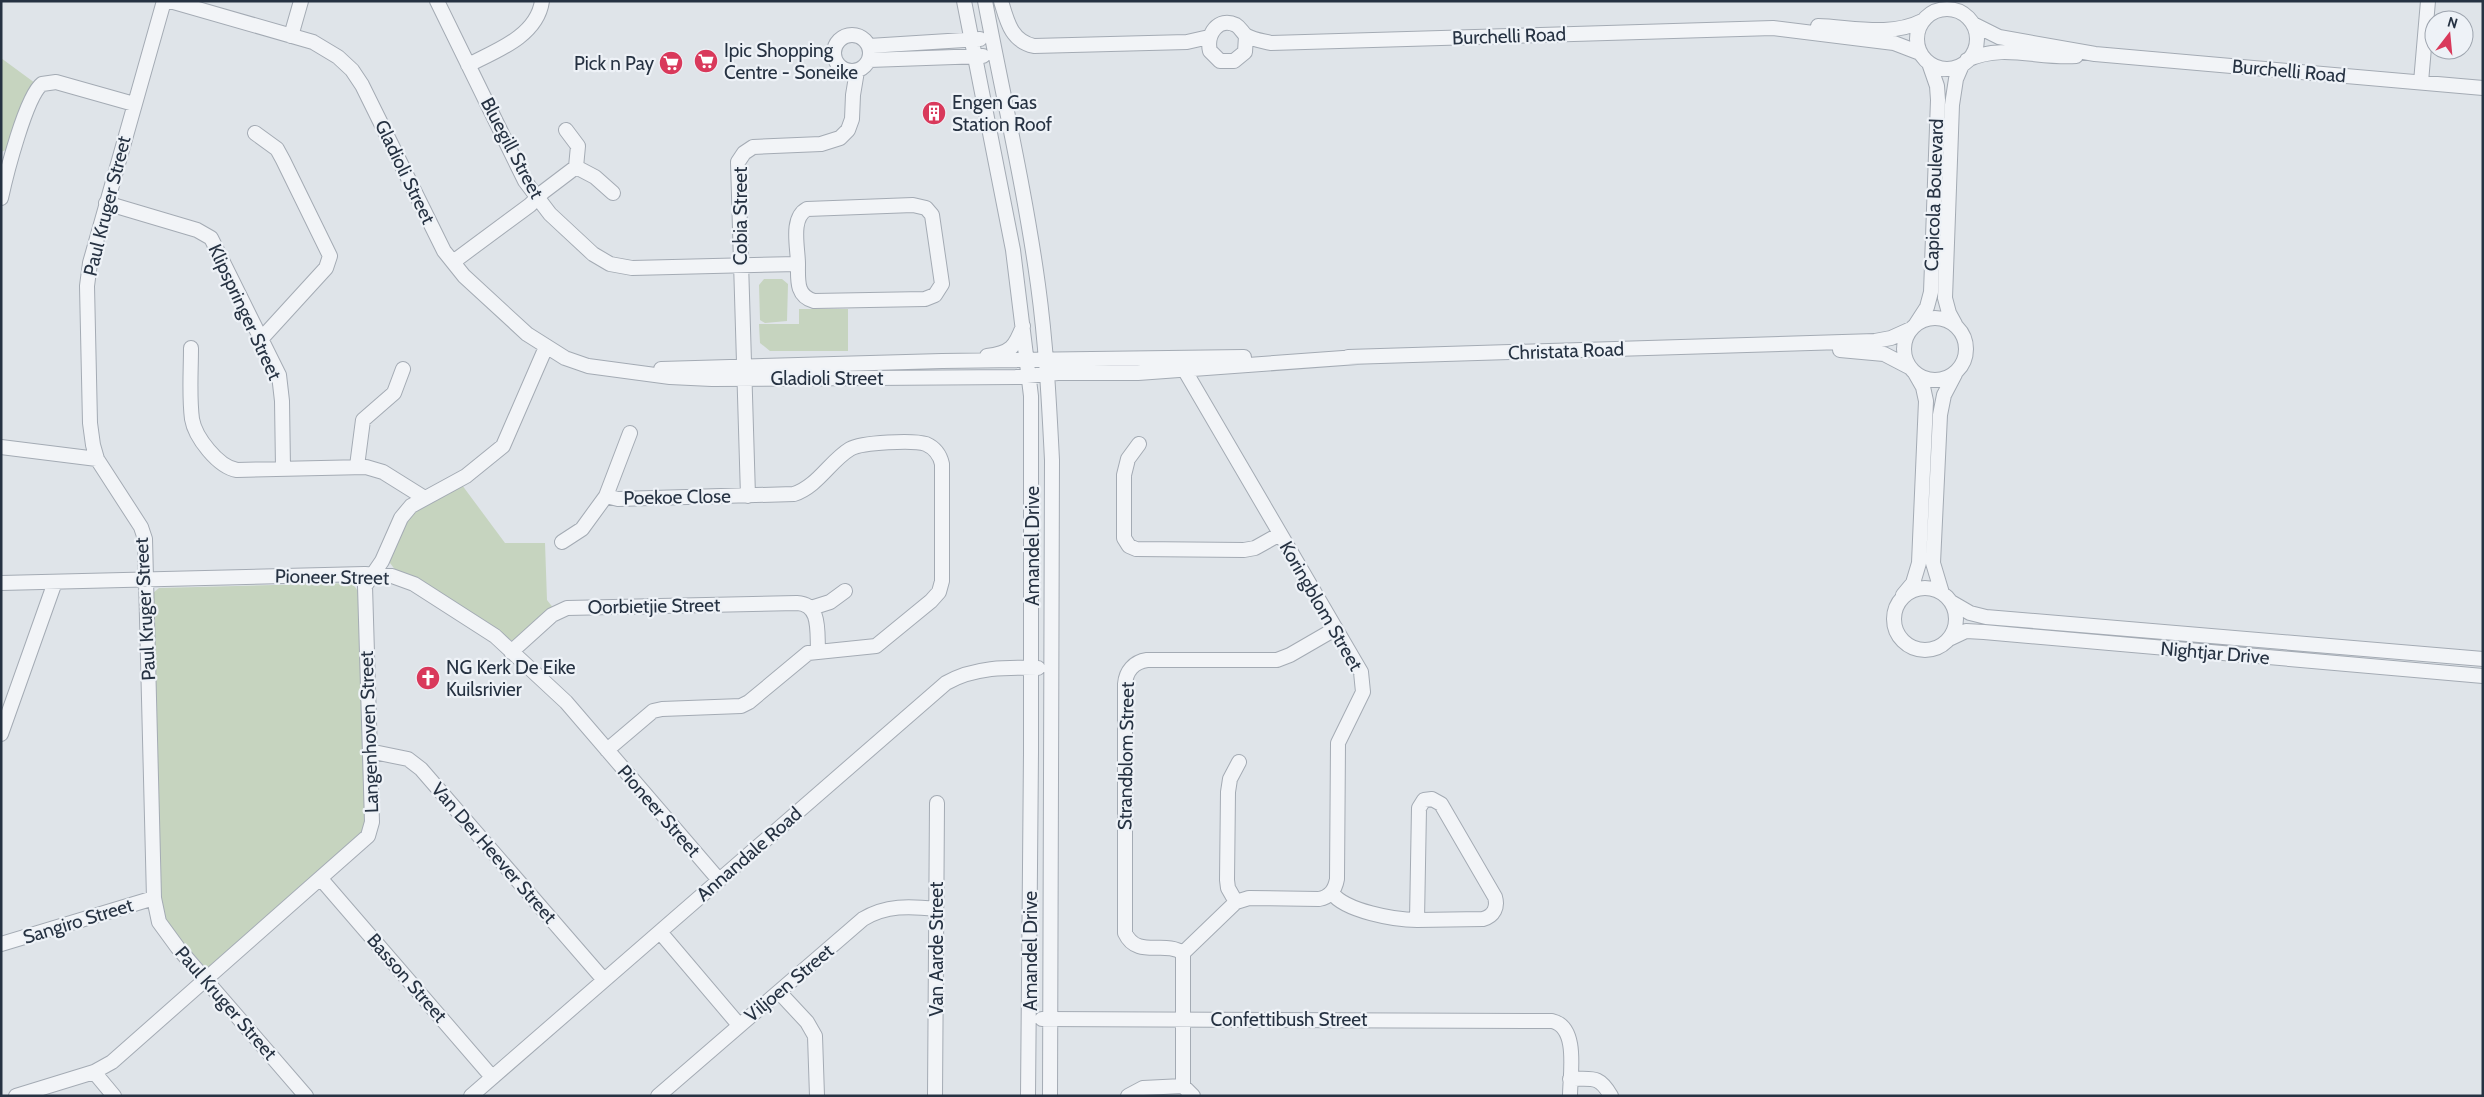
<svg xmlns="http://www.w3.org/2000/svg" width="2484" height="1097" viewBox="0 0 2484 1097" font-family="Cabin,sans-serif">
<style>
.green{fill:#c6d4bf}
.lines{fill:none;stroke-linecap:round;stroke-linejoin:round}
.minor-casing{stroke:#a4abb4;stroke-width:16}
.minor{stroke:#f2f4f7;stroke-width:14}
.labels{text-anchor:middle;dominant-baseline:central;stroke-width:4.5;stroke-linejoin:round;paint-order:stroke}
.street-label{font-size:19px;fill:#263242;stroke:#eef2f7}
.poi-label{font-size:19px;fill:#263242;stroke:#eef2f7;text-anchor:start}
</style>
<rect width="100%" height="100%" fill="#dfe4e9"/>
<!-- green -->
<path class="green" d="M1 58 35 83 8 149 1 152Z
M764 279H782L788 284 787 321 765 323 760 320 759 285Z
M799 309H848V351H770L760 343 759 324H799Z
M462 485 505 543H545L547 600 554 609 516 640H509L428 585 396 571 390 563 389 555 412 512Z
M352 583 358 591 365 820 362 834 212 966 205 967 166 924 161 907 153 593 159 588Z"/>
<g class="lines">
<!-- minor casing -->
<g class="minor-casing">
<path id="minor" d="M164 1 90 263 87 286 90 423 93 445 97 459 141 527 145 539 154 898 159 922 178 948 306 1096
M170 1 313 42 338 57 352 70 362 85 444 251 464 276 527 334 565 358 588 366 670 377 712 379 1016 377 1058 373H1138L1357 357
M437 1 525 181 550 214 593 254 610 264 632 268 798 264C798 248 790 218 807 209L913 205 926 208 932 215 942 284 935 295 925 299 814 301C796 296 798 280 798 264
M964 1 1013 250 1031 396V752L1028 1096
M985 1C1003 96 1025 190 1038 285 1046 343 1049 401 1052 460L1050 1096
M1001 1C1007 21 1011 41 1034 46L1187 42 1209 37
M1917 39a30 30 0 1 1 60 0a30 30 0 1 1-60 0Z
M1973 24 1999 37 2095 54 2483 88
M1818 26C1851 27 1891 37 1922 21
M834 53a18 18 0 1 1 36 0a18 18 0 1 1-36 0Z
M291 36 301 1
M1246 36 1245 52 1234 61H1220L1210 51C1206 35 1218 16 1236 25 1241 28 1243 34 1247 36 1254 40 1264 41 1271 43L1773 28 1894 43 1920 53
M869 46 980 39
M869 60 983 56
M1967 60C2003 43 2038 59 2076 56
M468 65C496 51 537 36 542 1
M2421 82 2428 1
M566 130 578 146 576 167
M255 133 277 149 283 160 330 256 326 268 262 338
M1 198C6 175 26 96 42 84L56 82 134 104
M106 203 197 230 211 238 279 375 282 401 283 468
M453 262 530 205 543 192 576 167 595 177 613 193
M1904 349a31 31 0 1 1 62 0a31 31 0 1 1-62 0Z
M1916 324 1927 307 1931 292 1938 100 1937 86 1929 63
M1955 324 1949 313 1945 298 1952 105 1956 79 1962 65
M191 348C191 371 189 396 192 419 195 437 218 467 237 470L366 467 383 472 423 497
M1840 350 1884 354 1909 367
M987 356C1011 353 1015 347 1023 326
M1348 357 1875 341 1891 338 1911 329
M1181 364 1361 672 1363 692 1338 743 1337 879C1335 890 1330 897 1319 899L1249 898 1236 902 1183 953V1086L1193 1096
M661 369 942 361 1244 357
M1139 444 1128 459 1124 475V538L1129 546 1136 549 1244 550 1255 548 1280 534
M1 447 97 459
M357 466 363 420 394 393 403 369
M606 496 618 499 794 494C818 486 830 461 850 449 862 442 914 440 926 444 935 448 940 455 942 464V581L939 592 931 601 876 646 808 653 749 702 741 706 662 709 653 711 607 750
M748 496 738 162 744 153 753 147 821 144 840 138 848 130 852 119 853 95 857 71
M562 542 582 529 606 496 630 433
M1 583 365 574 392 576 414 584 495 636 566 702 719 880
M1894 619a31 31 0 1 1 62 0a31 31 0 1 1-62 0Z
M1942 593 1933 563 1940 415 1944 395 1955 374
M1903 595 1913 583 1919 563 1926 401 1923 387 1915 373
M1951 602 1970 613 1986 617 2483 659
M811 608 830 602 845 591
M1949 639 1966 631 1984 632 2483 676
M511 652 552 615 567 608 797 603C821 604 817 632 818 650
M1 734 55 582
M369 751 408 759 421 769 604 980
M321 879 492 1077
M1332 893C1345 911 1395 920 1417 920L1419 808 1424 800 1432 799 1441 804 1495 897C1498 907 1494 916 1483 919L1417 920
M1236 902 1228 888 1227 880 1228 792 1230 779 1239 762
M660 932 739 1025
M1 944 154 898
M1183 953C1165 940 1137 959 1125 933V684C1126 671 1134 662 1147 660H1277L1290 655 1335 629
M779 992 807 1022 815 1036 817 1096
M1042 1019 1552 1021C1579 1027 1570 1074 1570 1096
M94 1072 114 1096
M1570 1079C1593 1079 1599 1075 1611 1096
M16 1096 94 1072 112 1062 368 836 372 822 365 586 382 561 401 518 411 506 466 476 503 446 546 347
M471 1096 946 683C974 667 1007 667 1038 668
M658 1096 863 919C886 905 910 906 936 909
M935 1096 937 803
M1128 1096 1143 1088 1183 1086"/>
</g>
<!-- minor -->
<use href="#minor" class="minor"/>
</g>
<!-- icons -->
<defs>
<g id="supermarket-disc" transform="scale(1.25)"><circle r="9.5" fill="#d9395b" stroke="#eef2f7"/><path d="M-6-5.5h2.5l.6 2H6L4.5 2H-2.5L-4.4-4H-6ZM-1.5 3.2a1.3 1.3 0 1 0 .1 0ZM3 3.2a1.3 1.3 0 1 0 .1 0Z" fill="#fff"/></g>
<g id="building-disc" transform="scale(1.25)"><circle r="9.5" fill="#d9395b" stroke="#eef2f7"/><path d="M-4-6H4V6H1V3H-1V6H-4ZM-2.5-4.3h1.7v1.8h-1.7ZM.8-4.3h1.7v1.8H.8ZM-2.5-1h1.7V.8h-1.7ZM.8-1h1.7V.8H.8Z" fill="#fff"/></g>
<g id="church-disc" transform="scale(1.25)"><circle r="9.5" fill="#d9395b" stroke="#eef2f7"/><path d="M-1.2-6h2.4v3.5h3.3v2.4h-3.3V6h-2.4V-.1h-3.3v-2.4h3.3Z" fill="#fff"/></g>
</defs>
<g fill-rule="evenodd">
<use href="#supermarket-disc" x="706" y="61"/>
<use href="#supermarket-disc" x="671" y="63"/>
<use href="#building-disc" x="934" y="113"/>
<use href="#church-disc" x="428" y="678"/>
</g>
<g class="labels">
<!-- street labels -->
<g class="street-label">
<text transform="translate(1509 36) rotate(-2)">Burchelli Road</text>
<text transform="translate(2289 71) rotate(5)">Burchelli Road</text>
<text transform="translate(512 148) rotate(62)">Bluegill Street</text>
<text transform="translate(405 172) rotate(64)">Gladioli Street</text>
<text transform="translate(1934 195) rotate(-88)">Capicola Boulevard</text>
<text transform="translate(107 206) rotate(-76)">Paul Kruger Street</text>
<text transform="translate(740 216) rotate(-90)">Cobia Street</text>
<text transform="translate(245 312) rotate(65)">Klipspringer Street</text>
<text transform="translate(1566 351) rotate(-2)">Christata Road</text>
<text x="827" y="378">Gladioli Street</text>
<text transform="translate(677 497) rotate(-1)">Poekoe Close</text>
<text transform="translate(1032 546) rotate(-90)">Amandel Drive</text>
<text transform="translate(332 577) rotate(1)">Pioneer Street</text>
<text transform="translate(654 606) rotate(-1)">Oorbietjie Street</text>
<text transform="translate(1321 606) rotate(60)">Koringblom Street</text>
<text transform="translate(145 609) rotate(-93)">Paul Kruger Street</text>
<text transform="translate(2215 653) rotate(5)">Nightjar Drive</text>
<text transform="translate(369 732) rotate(-92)">Langenhoven Street</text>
<text transform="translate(1126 756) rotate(-89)">Strandblom Street</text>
<text transform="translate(659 811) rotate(49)">Pioneer Street</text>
<text transform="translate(494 853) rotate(49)">Van Der Heever Street</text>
<text transform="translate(749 854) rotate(-41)">Annandale Road</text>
<text transform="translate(78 921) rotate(-17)">Sangiro Street</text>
<text transform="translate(936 949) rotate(-90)">Van Aarde Street</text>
<text transform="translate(1030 951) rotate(-90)">Amandel Drive</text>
<text transform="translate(407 978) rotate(49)">Basson Street</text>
<text transform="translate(789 983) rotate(-40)">Viljoen Street</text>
<text transform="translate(226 1003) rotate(49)">Paul Kruger Street</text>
<text x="1289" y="1019">Confettibush Street</text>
</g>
<!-- poi labels -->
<g class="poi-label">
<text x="724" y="50">Ipic Shopping<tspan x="724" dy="22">Centre - Soneike</tspan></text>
<text x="654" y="63" text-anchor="end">Pick n Pay</text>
<text x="952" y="102">Engen Gas<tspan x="952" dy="22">Station Roof</tspan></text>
<text x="446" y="667">NG Kerk De Eike<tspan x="446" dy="22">Kuilsrivier</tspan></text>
</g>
</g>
<!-- border -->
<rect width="2484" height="1097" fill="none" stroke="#263242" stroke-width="5"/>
<!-- north arrow -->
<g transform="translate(2449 35) rotate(16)"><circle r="24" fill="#eef2f7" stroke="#9ea5af"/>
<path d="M0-4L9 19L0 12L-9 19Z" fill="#d9395b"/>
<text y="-8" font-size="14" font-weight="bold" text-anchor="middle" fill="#263242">N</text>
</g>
</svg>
